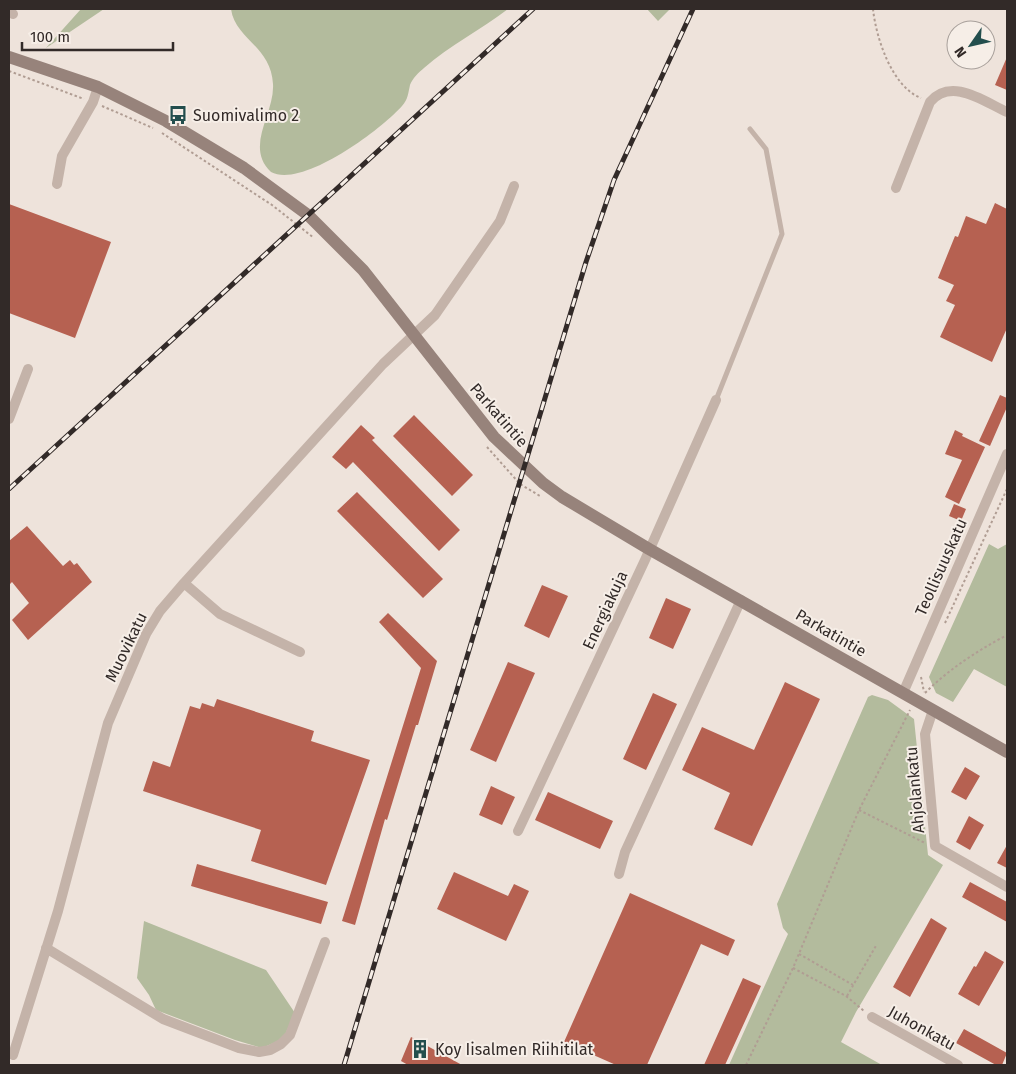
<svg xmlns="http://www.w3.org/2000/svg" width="1016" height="1074" viewBox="0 0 1016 1074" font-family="'Fira Sans',sans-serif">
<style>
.green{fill:#b3bb9d}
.building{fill:#b66151}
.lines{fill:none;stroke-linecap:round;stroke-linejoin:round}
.path{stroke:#b09d93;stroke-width:2;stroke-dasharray:2.5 2.5;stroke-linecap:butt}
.lane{stroke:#c4b3a9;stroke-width:5}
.street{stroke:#c4b3a9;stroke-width:10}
.secondary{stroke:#97837b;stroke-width:12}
.rail-casing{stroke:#322a28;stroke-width:5}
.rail{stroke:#f6eee7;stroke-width:3;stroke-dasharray:9;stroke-linecap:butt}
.labels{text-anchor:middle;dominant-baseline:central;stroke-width:4;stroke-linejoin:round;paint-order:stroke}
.poi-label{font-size:16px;fill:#322a28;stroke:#f6eee7;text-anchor:start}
.street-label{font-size:16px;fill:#322a28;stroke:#f6eee7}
</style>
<rect width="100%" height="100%" fill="#eee3db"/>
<!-- green -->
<path class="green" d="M81 9H104L46 48Z
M231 9H508C481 30 450 45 424 68 419 72 412 79 410 85 408 94 408 99 402 106 382 129 302 189 271 172 244 146 275 114 273 84 271 46 235 39 231 9Z
M647 9H670L658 21Z
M989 544 998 549 1007 544V687L974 669 953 702 936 693 929 677Z
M872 695 888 700 914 719 928 855 943 865 856 1012 841 1042 882 1065H729L788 934 783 928 777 904 868 697Z
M144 921 266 970 295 1013 283 1039 262 1048 235 1040 156 1010 149 995 137 978Z"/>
<!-- building -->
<path class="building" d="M1007 57V90L995 85Z
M995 203 1007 209V328L992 362 940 337 955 305 946 301 954 285 938 278 955 236 958 237 966 216 986 224Z
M9 204 111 242 75 338 9 313Z
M1000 395 1007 398V407L990 446 979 441Z
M414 415 473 475 452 496 393 436Z
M361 425 375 438 372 440 460 530 439 551 353 462 346 469 332 457Z
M955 430 963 434 962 436 985 447 959 504 945 497 962 460 945 454Z
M357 492 443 579 423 598 337 511Z
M954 504 966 509 961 521 949 516Z
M27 526 63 566 70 560 74 565 77 563 92 582 28 640 12 620 29 603 12 582 9 585V541Z
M542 585 568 596 549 638 524 626Z
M666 598 691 609 673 649 649 638Z
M388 613 437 661 418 725H416L387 820 385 819 355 925 342 921 421 668 379 622Z
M508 662 535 673 496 762 470 750Z
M785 682 820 699 752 846 714 829 730 793 682 770 702 727 754 750Z
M653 693 677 704 646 770 623 759Z
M217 699 314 731 311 741 370 760 326 885 251 861 261 830 143 791 153 761 170 767 190 706 200 709 202 703 214 707Z
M965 767 980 776 966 800 951 792Z
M491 786 515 797 502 825 479 815Z
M548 792 613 821 600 849 535 820Z
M969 816 984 825 970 850 956 842Z
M1007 845V868L997 863Z
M197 864 328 902 321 924 191 886Z
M454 872 508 896 514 884 529 891 506 941 437 909Z
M970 882 1007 902V922L962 897Z
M630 893 735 940 728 956 701 944 647 1065H616L564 1042Z
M931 918 947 928 910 997 893 987Z
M985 951 1004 962 979 1006 958 994 974 966 976 967Z
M743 978 761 986 725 1065H704Z
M964 1029 1007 1053 1002 1065H996L956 1043Z
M411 1037 462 1065H408L401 1061Z"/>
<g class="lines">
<!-- path -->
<path class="path" d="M873 9C876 38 892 87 921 98
M9 71 84 99
M102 106 153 128
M162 133 272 205 314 238
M487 447 520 484 540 496
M945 623 1007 489
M921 677 924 692
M925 693C949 669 977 651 1007 635
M859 810 925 843
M799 954 853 985
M793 968 846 996 864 1011
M847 996 877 944
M39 1065H40
M746 1065 793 968 859 810 910 710"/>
<!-- lane -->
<path class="lane" d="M716 400 782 234 766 149 750 129"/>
<!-- street -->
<path class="street" d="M9 11 13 14
M57 184 62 156 93 102 98 87
M896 188 930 102C951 77 983 101 1007 112
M9 419 28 369
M184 583 220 614 300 652
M903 693 1007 454
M933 710 925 734 935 846 1007 887
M518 831 645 560 716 400
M619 874 625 852 741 600
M46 948 163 1019 239 1048 259 1052 270 1050 281 1044 290 1035 325 942
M872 1017 958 1065
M13 1055 58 911 108 723 146 634 160 611 184 583 383 364 435 315 500 221 514 186"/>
<!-- secondary -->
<path class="secondary" d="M9 57 98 87 166 121 244 168 308 215 363 270 494 437 543 483 562 497 649 549 1007 752"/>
<!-- rail casing -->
<g class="rail-casing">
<path id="rail" d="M9 489 533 9
M344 1065 586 262 614 180 693 9"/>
</g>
<!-- rail -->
<use href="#rail" class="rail"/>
</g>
<!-- icons -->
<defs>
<g id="bus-bare" transform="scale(1.5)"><path d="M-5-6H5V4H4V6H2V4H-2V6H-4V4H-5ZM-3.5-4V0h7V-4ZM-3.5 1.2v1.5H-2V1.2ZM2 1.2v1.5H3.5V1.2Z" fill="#234e4d" stroke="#f6eee7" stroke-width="2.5" paint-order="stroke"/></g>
<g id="building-bare" transform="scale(1.5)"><path d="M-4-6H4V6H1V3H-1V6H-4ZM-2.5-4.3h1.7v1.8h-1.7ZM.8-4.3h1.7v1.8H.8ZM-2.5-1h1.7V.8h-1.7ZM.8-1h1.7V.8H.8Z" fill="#234e4d" stroke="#f6eee7" stroke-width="2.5" paint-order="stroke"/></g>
</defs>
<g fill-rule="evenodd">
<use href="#bus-bare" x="178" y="115"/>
<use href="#building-bare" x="420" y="1049"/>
</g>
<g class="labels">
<!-- poi labels -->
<g class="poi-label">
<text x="193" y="115">Suomivalimo 2</text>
<text x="435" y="1049">Koy Iisalmen Riihitilat</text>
</g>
<!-- street labels -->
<g class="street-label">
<text transform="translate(499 415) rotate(49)">Parkatintie</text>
<text transform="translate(941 567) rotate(-66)">Teollisuuskatu</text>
<text transform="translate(605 610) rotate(-65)">Energiakuja</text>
<text transform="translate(831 633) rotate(30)">Parkatintie</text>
<text transform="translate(126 647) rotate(-64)">Muovikatu</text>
<text transform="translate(915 790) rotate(-95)">Ahjolankatu</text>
<text transform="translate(922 1028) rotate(29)">Juhonkatu</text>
</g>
</g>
<!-- border -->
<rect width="1016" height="1074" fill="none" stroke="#322a28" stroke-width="20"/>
<!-- north arrow -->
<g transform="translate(971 45) rotate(236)"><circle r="24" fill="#f6eee7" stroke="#a8a09b"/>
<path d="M0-4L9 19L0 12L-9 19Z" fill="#234e4d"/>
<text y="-8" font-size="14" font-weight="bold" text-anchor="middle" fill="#322a28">N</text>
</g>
<!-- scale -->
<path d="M22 42v8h151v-8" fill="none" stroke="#322a28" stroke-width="2.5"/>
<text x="30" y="42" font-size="15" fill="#322a28" stroke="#f6eee7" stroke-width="4" paint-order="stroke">100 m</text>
</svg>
